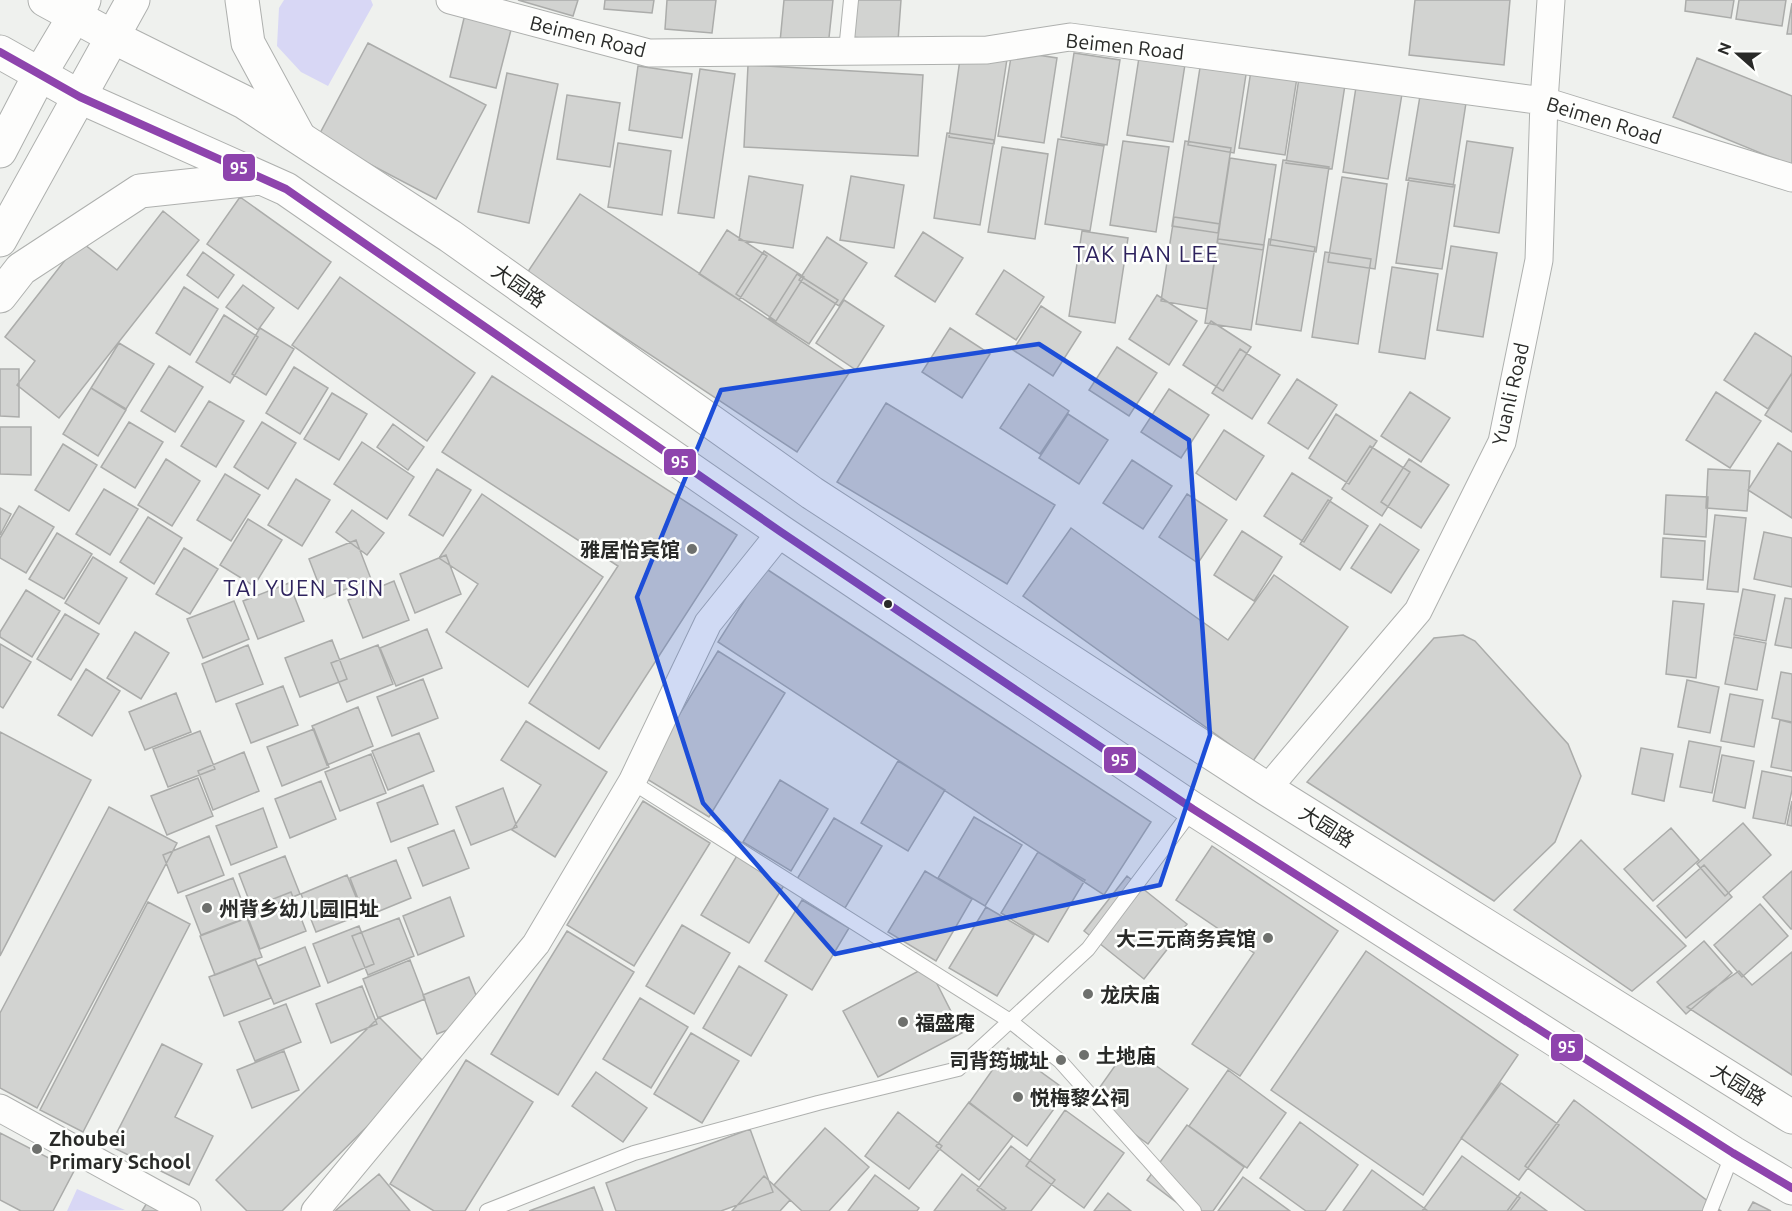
<svg xmlns="http://www.w3.org/2000/svg" width="1792" height="1211" viewBox="0 0 1792 1211" font-family="Ubuntu,'Noto Sans SC',sans-serif">
<style>
.green{fill:#d8d7f5}
.building{fill:#d2d3d1;stroke:#abacaa;stroke-width:1.5}
.lines{fill:none;stroke-linecap:round;stroke-linejoin:round}
.lane-casing{stroke:#aeb0ae;stroke-width:16}
.street-casing{stroke:#aeb0ae;stroke-width:29}
.secondary-casing{stroke:#aeb0ae;stroke-width:35}
.primary-casing{stroke:#aeb0ae;stroke-width:35}
.highway-casing{stroke:#aeb0ae;stroke-width:35}
.lane{stroke:#fdfdfc;stroke-width:14}
.street{stroke:#fdfdfc;stroke-width:27}
.secondary{stroke:#fdfdfc;stroke-width:33}
.primary{stroke:#fdfdfc;stroke-width:33}
.highway{stroke:#fdfdfc;stroke-width:33}
.bus-1-casing{stroke:#fefffd;stroke-width:12}
.bus-1{stroke:#8e44ad;stroke-width:8}
.marked{fill:#1d4ed8;fill-opacity:0.2;stroke:#1d4ed8;stroke-width:4.5;stroke-linejoin:round}
.poi-dot{fill:#6e706d;stroke:#fefffd;stroke-width:2}
.bus-dot{fill:#292a28;stroke:#fefffd;stroke-width:2}
.labels{text-anchor:middle;dominant-baseline:central;stroke-width:5;stroke-linejoin:round;paint-order:stroke}
.street-label{font-size:20px;fill:#292a28;stroke:#fefffd}
.poi-label{font-size:20px;font-weight:bold;fill:#292a28;stroke:#fefffd;text-anchor:start}
.quarter-label{font-size:22px;letter-spacing:1.5px;fill:#2e235e;stroke:#fefffd}
.line-badge{stroke:#fefffd;stroke-width:2}
.badge-label{font-size:16px;text-anchor:middle;font-weight:bold;fill:#fff}
</style>
<rect width="100%" height="100%" fill="#eff1ee"/>
<!-- green -->
<path class="green" d="M284 0H371L373 5 328 86 301 72 277 46 279 8Z
M77 1189 125 1210 67 1211Z"/>
<!-- building -->
<path class="building" d="M518 0H578L573 16Z
M605 0H654L652 13 604 9Z
M667 0H716L712 33 665 29Z
M784 0H833L828 47 780 42Z
M853 0H901L898 41 850 37Z
M1415 0H1510L1504 65 1409 55Z
M1686 0H1734L1731 18 1685 11Z
M1739 0H1786L1782 26 1736 19Z
M1792 3V34H1787Z
M465 14 512 26 496 88 450 77Z
M368 43 486 105 436 199 318 137Z
M1012 51 1057 58 1044 143 998 136Z
M1140 51 1186 58 1173 142 1127 135Z
M961 52 1007 59 994 144 949 137Z
M1074 53 1120 60 1107 145 1061 137Z
M1697 58 1792 96V166L1673 117Z
M1201 61 1247 68 1234 153 1188 145Z
M1252 64 1298 71 1285 155 1239 148Z
M748 65 923 75 918 156 744 147Z
M638 66 692 74 682 138 629 130Z
M700 69 735 74 714 218 678 213Z
M507 73 558 84 529 223 478 212Z
M1299 78 1345 85 1332 169 1286 163Z
M1356 87 1402 94 1388 179 1343 172Z
M567 95 620 103 610 167 557 159Z
M1420 96 1466 103 1453 187 1406 180Z
M947 133 994 140 980 225 934 218Z
M1058 139 1104 146 1090 231 1045 224Z
M1123 141 1169 147 1156 232 1110 225Z
M1185 141 1231 148 1218 233 1172 226Z
M1467 141 1513 148 1499 233 1454 226Z
M618 143 671 151 662 215 608 207Z
M1002 147 1048 154 1035 239 988 232Z
M1230 158 1276 165 1263 250 1217 243Z
M1283 160 1329 167 1316 252 1270 245Z
M749 176 803 185 793 248 739 240Z
M851 176 904 185 894 248 840 240Z
M1342 177 1387 184 1375 269 1328 262Z
M1409 178 1455 185 1442 269 1396 263Z
M580 194 849 373 797 452 527 273Z
M240 197 331 262 298 309 207 244Z
M163 211 199 240 59 418 17 385 35 361 5 337 80 241 117 270Z
M1174 217 1220 224 1207 309 1161 301Z
M727 230 767 256 739 300 699 274Z
M1082 231 1128 238 1115 323 1069 316Z
M923 232 963 258 935 302 895 276Z
M827 237 867 263 839 306 799 280Z
M1218 239 1264 245 1251 330 1205 323Z
M1269 239 1315 247 1301 331 1256 324Z
M1451 246 1497 253 1483 337 1437 330Z
M764 251 804 277 776 321 736 294Z
M203 252 234 275 218 298 187 275Z
M1325 252 1371 259 1358 344 1312 337Z
M1392 267 1438 274 1425 359 1379 352Z
M1004 270 1044 297 1016 340 976 314Z
M797 274 838 300 809 344 769 318Z
M340 277 475 373 427 441 292 345Z
M243 285 274 308 258 330 226 307Z
M184 287 218 309 190 355 156 333Z
M1157 295 1197 321 1169 365 1129 339Z
M844 300 884 326 856 370 816 343Z
M1041 306 1081 332 1053 376 1013 350Z
M224 315 258 337 230 383 196 362Z
M1211 321 1251 347 1223 391 1183 365Z
M260 328 294 349 266 395 232 374Z
M950 328 990 354 962 398 922 372Z
M1755 333 1792 357V373L1768 409 1724 380Z
M119 343 154 364 126 409 91 388Z
M1117 347 1157 373 1129 416 1089 390Z
M1240 349 1280 375 1252 419 1212 393Z
M169 366 203 387 175 432 141 411Z
M294 367 328 388 300 434 266 413Z
M0 369H19V417L0 416Z
M1792 373V432L1765 415Z
M492 376 737 535 599 749 529 703 618 566 442 452Z
M1297 379 1337 405 1308 449 1268 423Z
M1029 384 1069 411 1040 454 1000 428Z
M91 388 126 410 98 456 63 434Z
M1169 389 1209 415 1181 458 1141 432Z
M1410 392 1450 418 1421 462 1381 436Z
M1716 392 1761 421 1730 468 1686 440Z
M332 393 367 414 339 460 304 439Z
M209 401 244 421 216 467 181 446Z
M886 403 1055 505 1007 584 837 482Z
M1068 414 1108 440 1079 484 1039 458Z
M1336 414 1377 441 1349 484 1309 458Z
M129 422 163 442 135 488 101 467Z
M262 422 296 443 268 489 234 467Z
M393 424 424 447 408 470 377 447Z
M0 427H31V475L0 474Z
M1224 430 1264 456 1236 500 1196 473Z
M362 442 414 477 387 519 334 484Z
M1778 443 1792 452V518L1748 490Z
M63 444 97 465 69 511 35 490Z
M1370 446 1410 472 1382 516 1342 489Z
M166 459 200 481 172 526 138 505Z
M1409 459 1449 485 1421 528 1381 502Z
M1132 460 1172 486 1143 529 1103 503Z
M437 469 471 490 443 536 409 515Z
M1708 469 1750 471 1747 511 1706 508Z
M1292 473 1332 498 1304 542 1264 516Z
M225 474 260 495 231 541 197 520Z
M296 479 330 500 302 546 268 525Z
M104 489 138 509 110 555 76 534Z
M482 494 603 577 528 687 446 632 478 584 439 558Z
M1187 494 1227 520 1198 563 1159 537Z
M1666 495 1708 497 1706 537 1664 534Z
M1328 500 1368 526 1340 570 1300 544Z
M19 506 54 527 26 573 0 558V538Z
M0 508 11 514 0 535Z
M352 510 384 533 367 555 336 532Z
M1715 515 1746 518 1738 592 1707 589Z
M148 517 182 538 154 584 120 562Z
M248 519 282 540 254 586 220 565Z
M1380 524 1419 550 1391 593 1351 568Z
M1071 528 1228 640 1274 575 1348 627 1253 761 1023 596Z
M1242 531 1282 557 1254 601 1214 575Z
M1764 532 1792 538V587L1754 579Z
M57 533 92 554 64 599 29 579Z
M1663 538 1705 541 1703 580 1661 577Z
M356 540 371 579 324 598 309 559Z
M184 548 218 569 190 614 156 594Z
M446 555 461 594 415 613 400 574Z
M93 557 127 578 99 624 65 603Z
M765 568 1151 822 1104 895 718 642Z
M394 581 409 620 363 638 348 600Z
M289 583 304 621 258 639 243 601Z
M1743 589 1775 595 1766 641 1734 635Z
M26 590 60 611 32 657 0 637V632Z
M1785 598 1792 599V648L1775 645Z
M234 601 249 639 203 658 187 619Z
M1673 601 1704 604 1696 678 1666 674Z
M65 614 99 634 71 680 37 659Z
M427 629 442 668 396 686 380 648Z
M135 632 169 653 141 699 107 678Z
M1463 635 1475 641 1568 744 1581 776 1555 842 1494 901 1307 782 1434 638Z
M1734 637 1766 643 1757 690 1725 684Z
M332 640 347 679 300 697 285 658Z
M0 644 31 662 3 708 0 706Z
M248 645 263 684 216 702 202 664Z
M378 645 393 684 347 702 331 663Z
M718 651 785 693 709 817 642 776Z
M86 669 120 691 92 736 58 715Z
M1781 672 1792 674V722L1772 718Z
M423 679 438 718 392 736 377 697Z
M1687 680 1719 687 1710 733 1678 727Z
M283 686 298 725 251 743 236 704Z
M176 693 191 732 145 750 129 712Z
M1730 694 1763 700 1754 747 1721 741Z
M358 707 373 746 327 765 312 726Z
M1780 720 1792 723V771L1771 767Z
M526 721 607 772 555 857 512 830 541 785 501 760Z
M314 729 329 767 282 786 267 747Z
M200 731 215 769 168 787 153 749Z
M0 732 91 780 0 956Z
M419 733 434 771 388 790 372 751Z
M1689 741 1721 747 1712 793 1680 787Z
M1641 748 1673 754 1664 801 1632 794Z
M244 752 259 791 213 810 198 771Z
M371 754 386 793 340 811 325 772Z
M1722 755 1754 761 1745 808 1713 801Z
M898 761 945 790 908 851 861 823Z
M1762 771 1792 777V790L1785 824 1753 818Z
M198 778 213 816 167 835 151 796Z
M780 780 828 809 791 871 743 842Z
M321 781 336 819 290 838 275 799Z
M423 785 438 824 391 842 377 803Z
M503 788 517 827 471 845 456 807Z
M643 801 710 843 634 966 567 925Z
M1792 801V826L1787 825Z
M109 807 177 843 37 1108 0 1088V1013Z
M263 808 277 847 231 865 216 826Z
M974 817 1022 845 985 906 938 878Z
M834 818 882 846 845 908 797 879Z
M1743 823 1771 855 1725 896 1697 864Z
M1671 828 1699 860 1653 901 1624 869Z
M454 830 469 868 423 886 408 848Z
M209 836 224 875 178 893 163 855Z
M1581 840 1686 946 1632 991 1514 910Z
M1212 846 1338 931 1240 1076 1192 1044 1254 953 1176 900Z
M1038 852 1085 880 1048 942 1001 913Z
M738 854 786 882 749 943 701 915Z
M285 856 300 894 254 913 239 874Z
M396 860 411 898 365 917 350 878Z
M1704 865 1732 897 1686 938 1657 906Z
M925 871 972 899 936 961 888 932Z
M1792 871V929H1791L1763 897Z
M347 875 363 914 316 932 301 894Z
M1127 876 1187 924 1144 979 1084 931Z
M233 878 248 917 201 935 186 896Z
M291 892 306 931 260 949 245 910Z
M450 897 464 936 418 955 403 916Z
M802 900 849 928 812 990 765 961Z
M148 902 190 924 83 1132 40 1110Z
M1760 904 1788 936 1742 977 1714 945Z
M986 907 1034 935 997 996 949 968Z
M247 918 262 957 215 975 200 936Z
M399 918 414 956 368 975 352 936Z
M682 925 730 953 694 1014 646 986Z
M359 926 374 964 328 983 313 944Z
M567 931 634 972 558 1095 491 1054Z
M1704 941 1732 973 1686 1014 1657 982Z
M305 947 320 986 274 1004 258 966Z
M1366 951 1518 1055 1423 1195 1271 1090Z
M1792 952V1075L1687 1007 1739 971 1752 985Z
M255 959 271 998 224 1016 209 977Z
M410 960 425 999 378 1018 363 979Z
M739 966 787 995 751 1056 703 1028Z
M928 966 962 1033 878 1077 843 1011Z
M469 977 484 1016 437 1034 423 995Z
M362 986 377 1024 331 1043 316 1004Z
M640 998 688 1027 651 1088 603 1059Z
M286 1004 301 1042 255 1061 239 1022Z
M379 1017 428 1066 282 1211H247L216 1180Z
M691 1033 739 1061 702 1123 654 1094Z
M162 1044 202 1064 175 1117 213 1136 189 1185 110 1146Z
M1129 1046 1188 1089 1148 1144 1090 1101Z
M1008 1048 1067 1091 1027 1146 969 1103Z
M284 1051 299 1090 252 1108 237 1070Z
M466 1060 533 1102 465 1211H434L390 1184Z
M1228 1070 1286 1113 1247 1168 1189 1126Z
M596 1072 647 1108 623 1142 572 1106Z
M1501 1083 1559 1125 1519 1180 1461 1138Z
M1574 1100 1721 1211H1586L1525 1166Z
M969 1102 1013 1136 979 1180 936 1146Z
M1065 1110 1124 1153 1084 1208 1026 1166Z
M898 1112 942 1146 909 1189 865 1156Z
M1300 1122 1358 1165 1325 1211H1306L1260 1178Z
M1187 1125 1244 1167 1213 1211H1188L1147 1180Z
M825 1128 869 1167 829 1211H802L774 1185Z
M750 1129 773 1192 721 1211H616L606 1183Z
M0 1133 74 1171 53 1211H21L0 1200Z
M1011 1146 1055 1180 1031 1211H1004L977 1190Z
M1462 1156 1520 1198 1510 1211H1422Z
M1372 1170 1428 1211H1343Z
M379 1174 410 1211H335Z
M962 1174 1006 1208 1003 1211H934Z
M875 1175 919 1208 917 1211H848Z
M764 1176 790 1200 780 1211H732Z
M1243 1177 1290 1211H1218Z
M594 1187 603 1211H529Z
M1521 1192 1547 1211H1507Z
M1108 1193 1131 1211H1094Z
M148 1201 167 1211H142Z
M1753 1202 1771 1211H1748Z"/>
<g class="lines">
<!-- lane casing -->
<g class="lane-casing">
<path id="lane" d="M846 51 851 0
M632 782 1010 1021 1060 1061 1194 1211
M487 1211 634 1153 818 1103 958 1069 1088 949 1193 809
M1710 1211 1733 1153"/>
</g>
<!-- street casing -->
<g class="street-casing">
<path id="street" d="M450 0 649 53 987 50 1070 37 1544 101 1792 178
M1267 789 1418 611 1502 442 1539 260 1544 101 1551 0
M0 1108 187 1211
M315 1211 536 944 632 782 708 623 781 532"/>
</g>
<!-- secondary casing -->
<g class="secondary-casing">
<path id="secondary" d="M113 37 244 102 450 236 812 493 1267 789 1792 1117
M80 97 286 189 781 532 1193 809 1733 1153 1792 1188
M0 296 21 269 140 191 261 178"/>
</g>
<!-- primary casing -->
<g class="primary-casing">
<path id="primary" d="M45 0 113 37
M0 52 80 97"/>
</g>
<!-- highway casing -->
<g class="highway-casing">
<path id="highway" d="M242 0 248 43 299 137
M0 151 40 74 84 0
M0 240 133 0"/>
</g>
<!-- lane -->
<use href="#lane" class="lane"/>
<!-- street -->
<use href="#street" class="street"/>
<!-- secondary -->
<use href="#secondary" class="secondary"/>
<!-- primary -->
<use href="#primary" class="primary"/>
<!-- highway -->
<use href="#highway" class="highway"/>
<!-- bus-1 casing -->
<g class="bus-1-casing">
<path id="bus-1" d="M0 52 80 97 286 189 781 532 1193 809 1733 1153 1792 1188"/>
</g>
<!-- bus-1 -->
<use href="#bus-1" class="bus-1"/>
</g>
<!-- marked area -->
<path class="marked" d="M1039 344 1189 440 1210 735 1160 885 835 954 703 803 637 597 721 390Z"/>
<!-- markers -->
<g class="poi-dot">
<circle cx="692" cy="549" r="6"/>
<circle cx="207" cy="908" r="6"/>
<circle cx="1268" cy="938" r="6"/>
<circle cx="1088" cy="994" r="6"/>
<circle cx="903" cy="1022" r="6"/>
<circle cx="1084" cy="1055" r="6"/>
<circle cx="1061" cy="1060" r="6"/>
<circle cx="1018" cy="1097" r="6"/>
<circle cx="37" cy="1149" r="6"/>
</g>
<circle class="bus-dot" cx="888" cy="604" r="5"/>
<g class="labels">
<!-- street labels -->
<g class="street-label">
<text transform="translate(588 36) rotate(14)">Beimen Road</text>
<text transform="translate(1125 46) rotate(6)">Beimen Road</text>
<text transform="translate(1604 120) rotate(17)">Beimen Road</text>
<text transform="translate(519 285) rotate(35)">大园路</text>
<text transform="translate(1510 394) rotate(-77)">Yuanli Road</text>
<text transform="translate(1327 826) rotate(32)">大园路</text>
<text transform="translate(1739 1084) rotate(32)">大园路</text>
</g>
<!-- poi labels -->
<g class="poi-label">
<text x="680" y="549" text-anchor="end">雅居怡宾馆</text>
<text x="219" y="908">州背乡幼儿园旧址</text>
<text x="1256" y="938" text-anchor="end">大三元商务宾馆</text>
<text x="1100" y="994">龙庆庙</text>
<text x="915" y="1022">福盛庵</text>
<text x="1096" y="1055">土地庙</text>
<text x="1049" y="1060" text-anchor="end">司背筠城址</text>
<text x="1030" y="1097">悦梅黎公祠</text>
<text x="49" y="1138">Zhoubei<tspan x="49" dy="23">Primary School</tspan></text>
</g>
<!-- quarter labels -->
<g class="quarter-label">
<text x="1146" y="253">TAK HAN LEE</text>
<text x="304" y="587">TAI YUEN TSIN</text>
</g>
</g>
<g class="line-badge">
<rect x="222" y="153" width="34" height="29" rx="6" fill="#8e44ad"/>
<rect x="663" y="448" width="34" height="28" rx="6" fill="#8e44ad"/>
<rect x="1103" y="746" width="34" height="28" rx="6" fill="#8e44ad"/>
<rect x="1550" y="1033" width="34" height="29" rx="6" fill="#8e44ad"/>
</g>
<g class="badge-label">
<text x="239" y="174">95</text>
<text x="680" y="468">95</text>
<text x="1120" y="766">95</text>
<text x="1567" y="1053">95</text>
</g>
<!-- north arrow -->
<g transform="translate(1738 54) rotate(291)" stroke="#fefffd" stroke-width="4.5" paint-order="stroke">
<path d="M0-4.5L10 22L0 15L-10 22Z" fill="#292a28"/>
<text y="-9" font-size="16" font-weight="bold" text-anchor="middle" fill="#292a28">N</text>
</g>
</svg>
